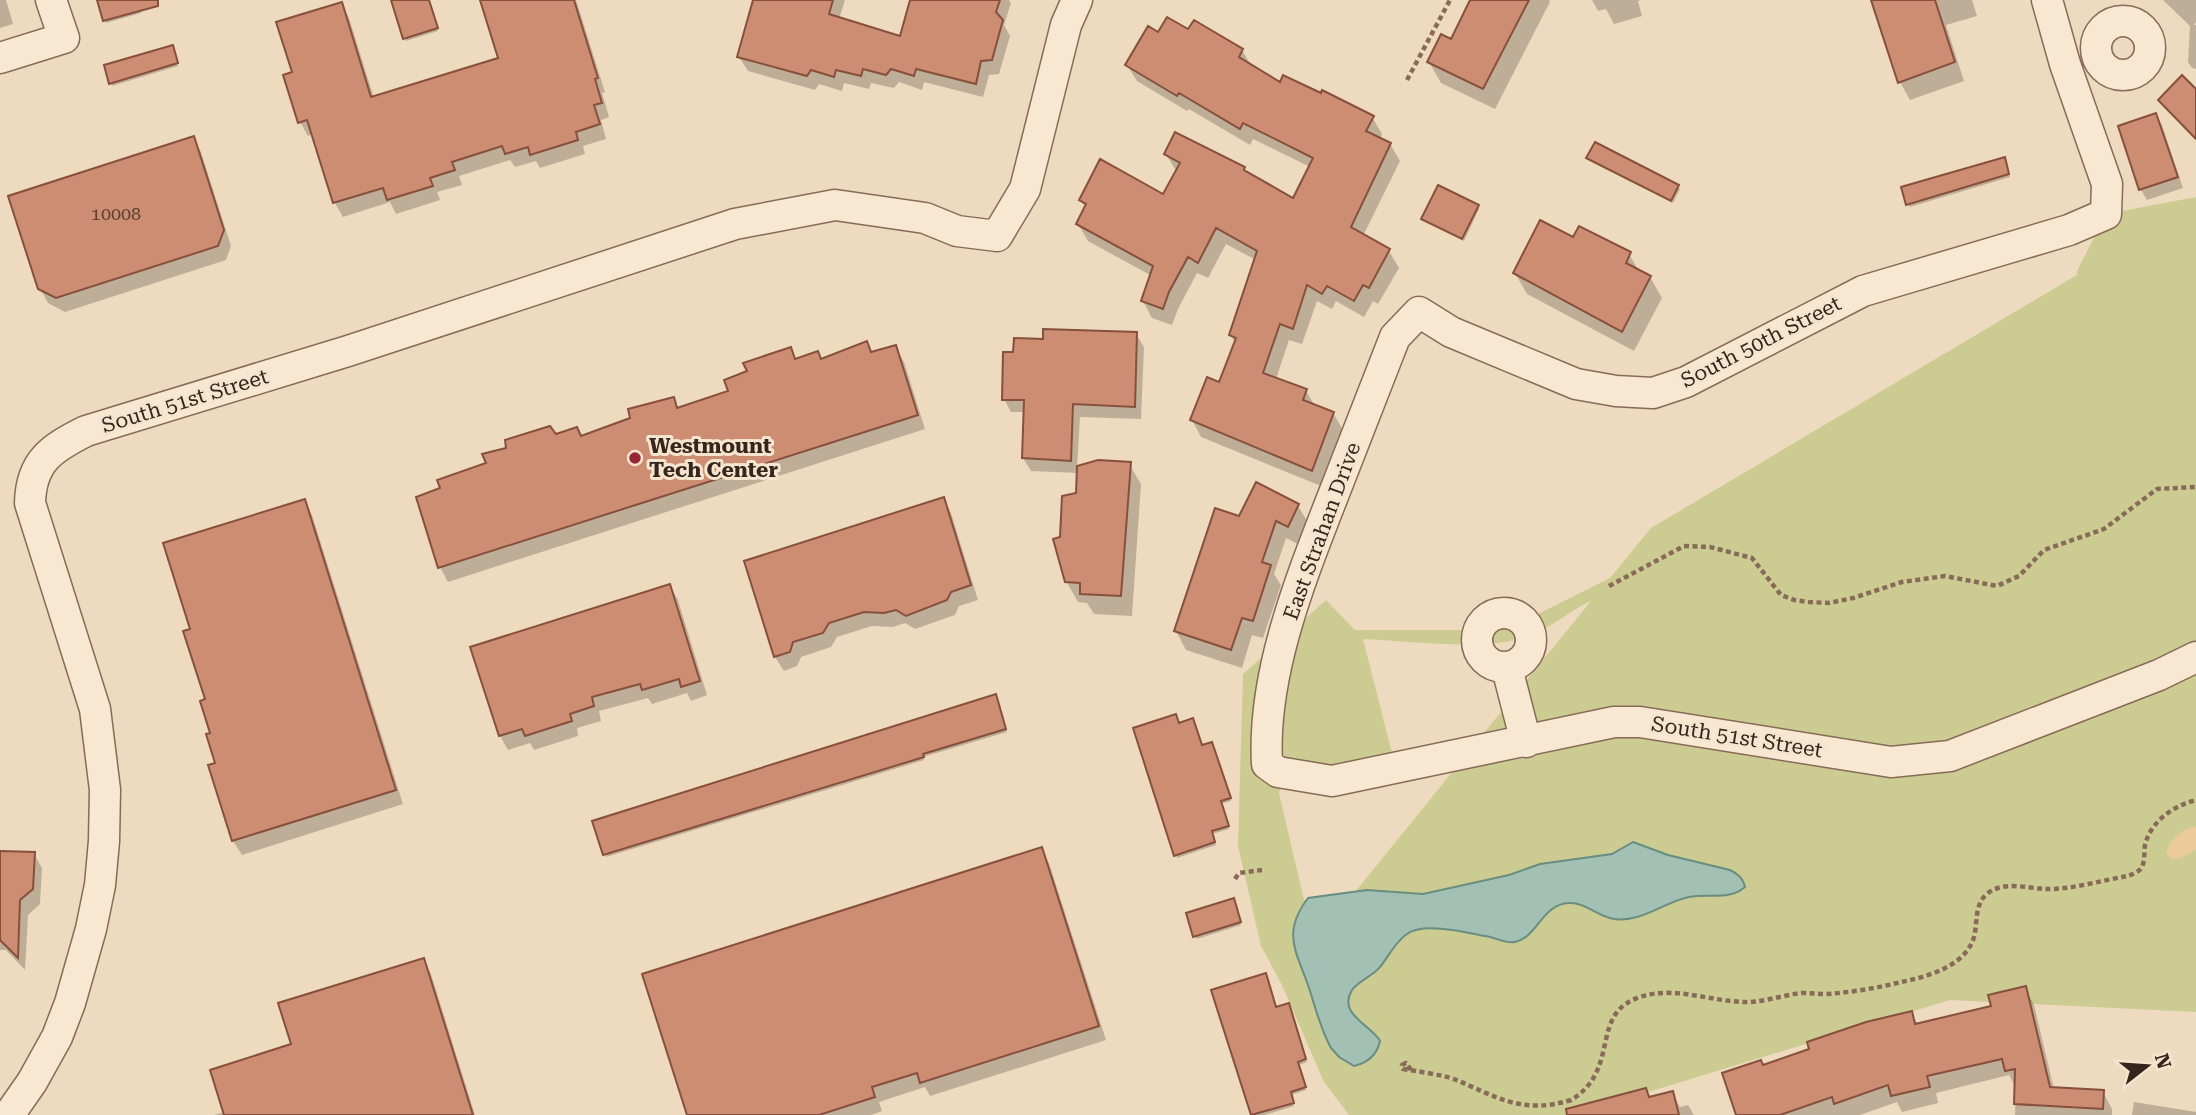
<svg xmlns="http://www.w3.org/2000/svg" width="2196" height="1115" viewBox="0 0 2196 1115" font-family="'Roboto Serif',serif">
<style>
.green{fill:#cccc92;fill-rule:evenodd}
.sand{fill:#ebcb9a}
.water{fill:#a2c0b3;stroke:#698d80;stroke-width:2}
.shadow{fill:#0003}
.building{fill:#cd8d73;stroke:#86503c;stroke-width:2}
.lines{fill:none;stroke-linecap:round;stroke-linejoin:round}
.minor-casing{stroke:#876a57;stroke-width:33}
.path{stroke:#876a57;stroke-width:4.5;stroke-dasharray:5 3.5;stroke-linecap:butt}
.minor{stroke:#f9e8d1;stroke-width:30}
.poi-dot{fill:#972635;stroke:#f6e5ce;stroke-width:2.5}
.labels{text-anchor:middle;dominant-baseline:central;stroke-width:6;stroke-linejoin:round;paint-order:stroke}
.number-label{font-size:18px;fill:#5c3f32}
.street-label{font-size:21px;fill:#36251c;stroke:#f6e5ce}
.poi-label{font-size:21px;font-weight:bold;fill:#36251c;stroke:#f6e5ce;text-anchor:start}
</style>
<rect width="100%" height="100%" fill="#eedabe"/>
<!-- green -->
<path class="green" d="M2196 197V1012L1950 1000 1573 1115H1349L1324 1082 1281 983 1261 946 1238 846 1243 674 1326 600 1355 630H1478L1524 621 1610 578 1651 528 2077 275V271L2106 214ZM1591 601 1355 892 1304 900 1279 793 1285 774 1396 769 1363 639C1410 641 1486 652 1530 636 1551 628 1570 610 1591 601Z"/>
<!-- sand -->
<path class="sand" d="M2196 827V849L2181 858 2171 859 2166 852C2170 838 2183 829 2196 827Z"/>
<!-- water -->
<path class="water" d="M1633 842 1668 855 1730 870C1738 874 1743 878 1745 887 1729 901 1709 893 1689 897 1664 902 1641 923 1614 919 1598 917 1585 902 1569 903 1542 904 1537 938 1515 942 1505 944 1495 937 1485 936 1465 932 1423 922 1407 934 1395 942 1389 956 1380 967 1373 976 1358 981 1352 990 1337 1015 1372 1025 1380 1041 1377 1055 1367 1063 1354 1066L1339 1057 1331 1048C1321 1030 1316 1010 1310 991 1298 953 1280 935 1308 898L1367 890 1423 894 1509 875 1540 864 1612 854Z"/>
<!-- shadow -->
<path class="shadow" d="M0 0H6L13 24 0 28Z
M99 0H137L141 13 106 23Z
M393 0H429L438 31 406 41Z
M482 0H576L605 92 602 93 609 117 601 120 606 139 583 146 585 154 540 168 536 161 515 167 510 160 459 176 462 185 437 192 440 200 396 214 390 202 343 217 335 203 313 134 308 136 300 122 294 73 341 4 349 18 374 98 500 60Z
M755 0H845L839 19 901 38 912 0H1009L1011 3 1004 25 1010 36 999 74 989 75 983 97 924 82 922 90 899 82 894 88 871 83 869 89 844 83 842 91 819 84 815 90 748 71 739 57Z
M1473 0H1549L1550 2 1495 109 1441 83 1429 62 1452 41Z
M1592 0H1642L1638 1 1642 16 1614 24 1606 9 1598 11Z
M1872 0H1972L1977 16 1946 25 1964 81 1910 100 1900 82Z
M2163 0H2196V22L2194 25H2196V69L2192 68 2188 62 2190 26Z
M1189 31 1242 50 1252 67 1281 84 1372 117 1382 134 1380 139 1390 144 1400 161 1363 236 1389 251 1399 268 1378 304 1373 301 1364 317 1336 301 1332 309 1317 301 1302 344 1289 340 1276 379 1306 391 1315 406 1333 413 1343 430 1321 486 1201 437 1192 420 1220 384 1235 343 1231 335 1256 260 1226 244 1208 278 1197 273 1178 309 1172 325 1152 318 1143 301 1152 276 1088 241 1078 224 1086 209 1081 200 1164 196 1176 171 1166 154 1244 169 1247 174 1294 200 1310 167 1253 139 1250 145 1189 109 1187 111 1137 81 1127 65 1159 34Z
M174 50 178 66 112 86 111 83Z
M2196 91V140L2160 100Z
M2156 115 2162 125 2183 188 2147 200 2141 190 2120 127Z
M193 138 201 152 231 246 226 260 65 312 48 303 40 288Z
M1588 158 1678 187 1680 189 1673 203Z
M2005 162 2010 177 1910 207 1908 204Z
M1478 207 1479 209 1464 241 1423 219Z
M1574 239 1629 254 1640 273 1650 277 1662 298 1634 351 1527 294 1515 273Z
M1136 334 1144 347 1141 419 1080 417 1077 468 1129 464 1141 484 1132 616 1094 614 1087 603 1078 602 1066 581 1061 539 1078 494 1079 473 1031 471 1023 458 1025 412H1011L1004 399 1015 354 1044 341Z
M866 344 872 353 895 347 904 362 925 429 448 582 440 567 556 436 581 438 633 420 673 399 679 409 730 393 790 349 797 360 822 361Z
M943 499 951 513 978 600 959 606 955 615 915 629 905 623 893 627 872 626 837 637 831 647 801 657 797 666 784 671 775 657 746 562Z
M304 501 312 515 403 804 242 855 233 841 192 630Z
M1298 506 1309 524 1298 544 1286 538 1274 574 1281 585 1263 638 1252 635 1242 668 1186 650 1176 631 1240 518Z
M670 586 678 600 707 695 691 701 687 693 652 704 648 698 599 711 601 721 577 728 578 736 534 750 530 743 508 750 500 736Z
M997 699 1007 732 923 757 924 760 606 857 605 854Z
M1178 725 1202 747H1212L1231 801 1221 804 1229 829 1212 834 1216 845 1177 858Z
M1041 849 1049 863 1106 1040 930 1096 925 1087 879 1102 882 1111 871 1115H689Z
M0 852 34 854 42 868 40 904 28 915 25 970 6 950H0Z
M1234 903 1241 925 1197 939 1195 936Z
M423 960 431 974 475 1115H214L224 1112 294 1045Z
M2025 988 2034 1005 2054 1089 2103 1092 2112 1109V1115H2015L2016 1088 2009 1075 1936 1093 1938 1103 1902 1112 1897 1102 1860 1115H1738L1763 1067 1911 1013 1918 1025 1993 1007Z
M1213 991 1276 1009 1289 1008 1307 1062 1299 1065 1306 1090 1291 1095 1294 1106 1265 1115H1253Z
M1645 1090 1651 1099 1672 1093 1680 1107 1688 1105 1694 1115H1589Z
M2134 1102 2196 1112V1115H2132Z"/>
<!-- building -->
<path class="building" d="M97 0H158V6L103 21Z
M391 0H429L438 28 403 39Z
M480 0H574L598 78 595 79 602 103 594 105 600 124 576 132 578 140 530 155 528 147 505 154 502 146 452 162 455 170 430 178 433 186 387 200 383 188 333 203 307 120 298 123 283 75 292 72 276 22 342 2 371 97 498 58Z
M753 0H833L829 14 900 36 910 0H1000L996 12 1003 20 992 60 981 61 976 84 916 69 914 76 891 69 886 75 863 69 861 76 836 70 834 77 811 70 807 76 737 57Z
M1470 0H1529L1483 89 1427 62 1441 34 1451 39Z
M1871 0H1935L1955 62 1898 83Z
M1167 17 1188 29 1194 20 1243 49 1239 57 1280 82 1283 75 1321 93 1322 90 1374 116 1366 131 1391 143 1351 227 1390 249 1369 288 1363 285 1354 301 1327 286 1322 294 1307 285 1293 329 1280 324 1263 373 1307 389 1303 400 1334 412 1312 471 1190 420 1207 377 1219 382 1236 338 1229 335 1257 251 1216 228 1198 263 1188 257 1169 292 1163 309 1141 301 1153 266 1076 224 1086 204 1079 200 1100 159 1163 194 1180 163 1164 154 1175 132 1245 167 1244 170 1293 198 1313 158 1243 123 1240 129 1179 93 1177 96 1125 65 1148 26 1158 32Z
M173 45 178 63 109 84 104 65Z
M2182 75 2196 89V139L2158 100Z
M2156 113 2178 177 2139 190 2118 126Z
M194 136 224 230 218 246 56 298 38 289 8 196Z
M1595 142 1679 185 1671 201 1586 158Z
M2005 157 2009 174 1906 205 1901 187Z
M1438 185 1479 205 1462 239 1421 219Z
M1540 220 1573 237 1579 226 1631 252 1626 263 1651 276 1622 332 1513 273Z
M1043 329 1137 332 1135 407 1073 404 1071 461 1022 458 1024 400H1002L1003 352H1013L1014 338 1043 339Z
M867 341 871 352 896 345 918 415 438 568 416 497 440 488 437 480 486 463 482 454 506 448 505 440 550 426 556 434 577 427 581 436 630 418 628 409 674 397 677 408 728 391 724 380 747 371 743 363 791 347 795 359 818 351 821 359Z
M1098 460 1131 462 1121 596 1080 594V583L1065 582 1053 539 1060 537 1062 496 1076 493 1077 466Z
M1256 482 1299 504 1288 527 1276 521 1262 562 1271 565 1253 621 1242 618 1231 650 1174 631 1215 508 1239 516Z
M944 497 971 585 951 592 947 600 906 616 896 610 884 613 864 612 829 623 823 633 793 642 790 652 774 657 744 561Z
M305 499 396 790 232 841 208 765 215 763 206 734 210 733 200 701 205 699 183 631 190 629 163 543Z
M670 584 700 681 681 687 679 679 642 690 640 684 592 697 594 706 570 714 572 721 525 736 522 729 499 736 470 647Z
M996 694 1006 729 923 754 924 757 603 855 592 821Z
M1176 714 1179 723 1193 718 1202 745 1212 742 1231 798 1221 801 1229 826 1212 831 1215 842 1174 856 1133 728Z
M1042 847 1099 1026 920 1083 917 1073 872 1087 875 1097 819 1115H687L642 974Z
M0 851 35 852 33 889 20 900 18 958 0 940Z
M1234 898 1241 922 1193 937 1186 913Z
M424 958 473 1115H224L210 1070 291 1044 278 1003Z
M1266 973 1276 1007 1289 1003 1306 1059 1298 1062 1306 1087 1291 1092 1294 1103 1251 1115 1211 990Z
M2026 986 2050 1087 2104 1090 2103 1109 2014 1104 2015 1069 2005 1071 2002 1059 1927 1076 1930 1087 1891 1096 1888 1085 1834 1104 1832 1097 1780 1115H1736L1722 1073 1761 1060 1763 1065 1809 1049 1807 1042 1866 1022 1912 1011 1915 1024 1991 1006 1988 995Z
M1646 1088 1649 1097 1673 1091 1679 1115H1567L1566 1109Z"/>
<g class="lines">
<!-- minor casing -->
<g class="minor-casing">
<path id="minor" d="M2047 0 2065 64 2107 184 2106 214 2069 230 1863 291 1686 382 1653 393 1616 391 1576 384 1451 332 1419 312 1395 337C1374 392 1352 446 1331 501 1299 583 1262 676 1267 764L1278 772 1332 781 1614 722H1640L1891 762 1950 756 2159 675 2196 657
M2096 48a27 27 0 1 1 54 0a27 27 0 1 1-54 0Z
M0 58 64 38 51 0
M1477 640a27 27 0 1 1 54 0a27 27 0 1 1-54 0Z
M1507 668 1526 742
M9 1115 32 1082 57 1037 70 1003 91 929 100 885 104 841 105 790 95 709 30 503C31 461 52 448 86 431L348 351 735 224 835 205 925 218 957 231 997 236 1025 189 1066 25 1077 0"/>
</g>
<!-- path -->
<path class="path" d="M1407 80 1450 0
M1609 586 1684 546 1710 547 1752 558 1781 595 1794 600 1809 602 1829 603 1853 598 1902 582 1945 576 1997 586 2019 576 2044 550 2104 529 2157 489 2196 487
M1235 879 1239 873 1262 870
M1411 1070 1406 1063 1402 1065 1403 1069C1416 1071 1443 1075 1454 1079 1497 1097 1522 1115 1571 1100 1622 1069 1588 1014 1640 997 1675 985 1714 1003 1750 1002 1767 1001 1784 995 1802 993 1811 993 1819 994 1828 994 1852 992 1878 988 1901 982 1927 977 1966 966 1974 937 1978 921 1974 904 1988 893 2004 881 2027 888 2045 889 2070 890 2103 880 2128 876 2133 874 2139 872 2142 867 2145 861 2144 852 2145 845 2151 821 2173 806 2196 800"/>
<!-- minor -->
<use href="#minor" class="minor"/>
</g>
<!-- markers -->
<circle class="poi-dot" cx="635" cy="458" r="7"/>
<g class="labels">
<!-- number labels -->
<g class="number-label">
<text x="116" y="213">10008</text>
</g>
<!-- street labels -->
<g class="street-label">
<text transform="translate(1761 342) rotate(-27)">South 50th Street</text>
<text transform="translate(185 401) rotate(-17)">South 51st Street</text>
<text transform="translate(1322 531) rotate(-70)">East Strahan Drive</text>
<text transform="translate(1737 737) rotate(9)">South 51st Street</text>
</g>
<!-- poi labels -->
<g class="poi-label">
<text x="649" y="446">Westmount<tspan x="649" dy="24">Tech Center</tspan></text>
</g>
</g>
<!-- north arrow -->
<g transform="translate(2147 1066) rotate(73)" stroke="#f6e5ce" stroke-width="5" paint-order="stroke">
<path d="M0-5L12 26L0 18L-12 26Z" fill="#36251c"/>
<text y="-10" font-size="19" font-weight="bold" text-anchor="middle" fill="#36251c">N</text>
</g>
</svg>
